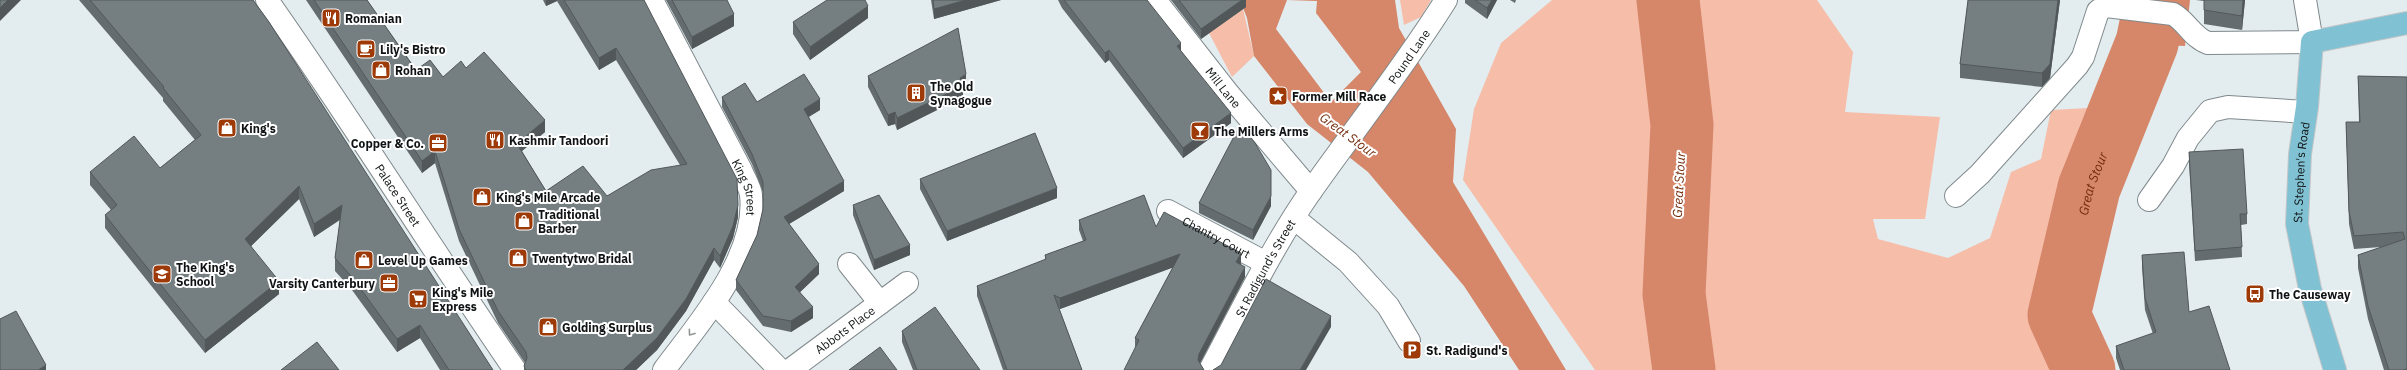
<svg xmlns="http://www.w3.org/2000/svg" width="2407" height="370" viewBox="0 0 2407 370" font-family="'IBM Plex Sans',sans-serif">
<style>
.green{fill:#f6bda9}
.water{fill:#d68669;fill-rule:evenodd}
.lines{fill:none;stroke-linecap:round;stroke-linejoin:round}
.river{stroke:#d68669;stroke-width:63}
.minor-casing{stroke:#80898c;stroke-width:24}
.major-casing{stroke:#c6c6c7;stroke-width:24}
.minor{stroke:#fff;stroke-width:22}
.major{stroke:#80c2d3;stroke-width:22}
.wall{fill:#656c6f}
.shaded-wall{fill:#52585a}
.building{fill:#757e81;stroke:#52585a}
.oneway{stroke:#939595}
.labels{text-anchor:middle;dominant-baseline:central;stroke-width:4;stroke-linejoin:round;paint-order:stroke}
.poi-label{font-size:12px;font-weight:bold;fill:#101314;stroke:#fff;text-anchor:start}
.street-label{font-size:12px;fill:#101314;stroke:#fff}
.water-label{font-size:13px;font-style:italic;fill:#732b0c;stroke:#fff}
</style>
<rect width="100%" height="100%" fill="#e3edf0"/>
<!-- green -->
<path class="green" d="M1400 0H1431L1421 17 1404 25Z
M1552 0H1817L1853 52 1845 112 1940 117 1925 219H1873L1878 239 1948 258 1990 238 2011 172 2041 159 2051 110 2107 107 2065 210 2047 319 2065 370H1595L1463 180 1474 109 1501 43Z
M1243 9 1254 56 1232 77 1209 33Z"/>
<!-- water -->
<path class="water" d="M1240 0H1395L1399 28 1456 129 1453 182 1566 370H1519L1464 286 1368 172 1307 124 1254 56 1247 18ZM1287 0 1317 1 1316 13 1361 72 1331 102 1276 29Z
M2127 0H2190L2185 46 2123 43Z"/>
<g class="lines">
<!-- river -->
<g class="river">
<path d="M1668 0 1682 125 1674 294 1684 370"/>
<path id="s1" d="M2084 370 2059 315 2089 188 2147 43 2156 0"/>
</g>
<!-- minor casing -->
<g class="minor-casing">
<g id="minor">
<path id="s2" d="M267 0C353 122 431 248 515 370"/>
<path id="s3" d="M652 0 741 170C744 178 750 187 751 195 758 257 698 324 664 370"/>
<path id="s4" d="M1155 0 1227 92 1311 191"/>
<path d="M1956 196 1980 174 2077 66 2083 57 2098 11 2106 6 2173 14C2187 22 2193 38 2208 43L2312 42 2305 0"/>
<path d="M2149 200 2173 166 2188 138 2210 111 2228 107 2306 112"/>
<path id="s5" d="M1168 211 1266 263"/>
<path d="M1294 218 1348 262 1388 306 1409 341"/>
<path d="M849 264 880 303"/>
<path d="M714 302 780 370"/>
<path id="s6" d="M790 370 907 283"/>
<path id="s7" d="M1210 370C1242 310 1272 247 1311 191 1356 127 1405 66 1446 0"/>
</g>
</g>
<!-- major casing -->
<g class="major-casing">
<g id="major">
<path id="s8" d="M2335 370 2310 289 2297 224 2300 154 2307 107 2312 42 2407 23"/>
</g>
</g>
<!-- minor -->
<use href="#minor" class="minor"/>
<!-- major -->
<use href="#major" class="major"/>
</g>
<!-- wall -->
<path class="wall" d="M79 0H253L493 370H440L420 338 397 352 352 290 335 271V258L340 220 314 237 299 199 251 246 279 294 205 353 105 228V215L111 210 90 185V172L160 168 195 140 163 101V98Z
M306 0H367L416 70 443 77 466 68 545 132 522 151 546 191 607 196 680 165 616 60 599 70 557 1 546 6 543 0H644L738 217 733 238 720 268 714 260 686 311 657 350 636 370H524V366L525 363 498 323 459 241 435 163 422 173Z
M666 0H727L734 26 692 49Z
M931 0H1001L934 19Z
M1058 0H1147L1181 51 1231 123 1183 158 1109 60 1105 63 1062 8Z
M1171 0H1246V7L1201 39Z
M1465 0H1497L1487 19 1465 3Z
M1510 0H1516L1515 3Z
M1968 0H2060L2050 78 2042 87 1960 78V64Z
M2196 0H2245L2242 30 2204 24V1Z
M868 18 810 60 793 34V22Z
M868 76 966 86 963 88V97L897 130 895 124 888 126 868 87Z
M2358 76 2407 77V370H2384L2368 319 2358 268V255L2381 247 2354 249 2349 224 2346 122H2359Z
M722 97 757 102 820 110 809 117 844 191 789 224 819 274 800 292 813 318 791 332 763 326 736 290V280L757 235 763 209V192L752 164 722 107Z
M2189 152 2247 214V224L2241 225 2242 257 2195 261 2189 163Z
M920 179 1057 198 947 241 920 189Z
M1199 203 1271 206 1253 240 1199 213Z
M853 205 910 255 874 270 853 215Z
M1079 220 1156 227 1241 264 1245 277 1200 363 1135 347V338L1173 267 1060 309 1059 308 1082 370H1003L977 296V286L1045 260V255L1083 241 1079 230Z
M2142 255 2189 312 2230 370H2120L2116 358V346L2153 334 2145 310 2142 267Z
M902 331 980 370H913L902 342Z"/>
<!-- shaded-wall -->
<path class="shaded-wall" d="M8 0H21L0 21V8Z
M546 0H557V1L546 6Z
M966 0H1001L934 19V9Z
M1242 0H1246V7L1201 39V29Z
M1492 0H1497L1487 19V8Z
M2058 0H2060L2050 78 2042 87V73Z
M2243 0H2245L2242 30V16Z
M868 6V18L810 60V47Z
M734 14V26L692 49V37Z
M1181 43V53L1177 46Z
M616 48V60L599 70V58Z
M1109 50V60L1105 63V53Z
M966 74V86L963 88V97L897 130V118Z
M820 99V110L804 119V109Z
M895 112V124L888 126V115Z
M1231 113V123L1183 158V148Z
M545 120V132L517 155V144Z
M435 151V163L422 173V161Z
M844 181V191L784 227V217Z
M299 186V199L245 252V239Z
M1057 188V198L947 241V231Z
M1271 196V206L1253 240V230Z
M342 205V218L314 237V224Z
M738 205V217L733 238 720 268V256Z
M910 245V255L874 270V260Z
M714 248V260L686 311 657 350 636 370H623Z
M1241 253V264L1236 273V262Z
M1180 254V265L1060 309V298Z
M819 264V274L795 297V287Z
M1245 267V277L1199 365 1198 360 1199 354Z
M279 281V294L205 353V340Z
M813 307V318L791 332V321Z
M1331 316V327L1306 370H1300Z
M420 325V338L397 352V339Z
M46 365V370H38Z"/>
<!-- building -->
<path class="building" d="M0 0H8L0 8Z
M90 0H253L269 22 493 370H449L420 325 397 339 352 277 335 258 342 205 314 224 299 186 245 239 279 281 205 340 105 215 117 205 90 172 134 136 160 168 201 135 163 88 164 87Z
M314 0H367L416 70 430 60 443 77 461 61 466 68 484 52 545 120 517 144 546 191 583 166 607 196 651 170 687 164 616 48 599 58 564 0H644L737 179 738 205 733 226 720 256 714 248 686 299 657 338 623 370H526L524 366 527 358 526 352 498 311 459 229 435 151 422 161Z
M672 0H727L734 14 692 37Z
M827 0H865L868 6 810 47 793 22Z
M933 0H966L934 9Z
M1064 0H1147L1181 43 1177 46 1231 113 1183 148 1109 50 1105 53Z
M1179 0H1242L1201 29Z
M1475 0H1492L1487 8Z
M1968 0H2058L2050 64 2042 73 1960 64Z
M2204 0H2243L2242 16 2204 10Z
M958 28 966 74 960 78 963 86 897 118 895 112 888 115 868 76Z
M804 74 820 99 804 109 844 181 784 217 819 264 795 287 813 307 791 321 763 316 736 280 757 235 763 209V182L752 154 722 97 745 83 757 102Z
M2358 76 2407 77V369L2403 370H2389L2368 306 2358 255 2405 239 2403 232 2354 236 2349 211 2346 122H2360Z
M1240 125 1255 143 1271 170V196L1253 230 1199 203Z
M1035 133 1057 188 947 231 920 179Z
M2243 149 2247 214H2240L2242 247 2195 251 2189 152Z
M879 195 910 245 874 260 853 205Z
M1144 195 1156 227 1164 212 1241 253 1236 262 1245 267 1199 354 1198 360 1204 370H1124L1139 340 1135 338 1180 254 1060 298 1054 295 1082 370H1007L977 286 1046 259 1045 255 1086 240 1079 220Z
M2184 252 2189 312 2209 306 2230 370H2124L2116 346 2156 332 2145 298 2142 255Z
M1266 279 1331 316 1300 370H1213L1221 365Z
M935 307 980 370H917L902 331Z
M16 311 46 365 38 370H0V319Z
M317 342 339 370H281Z
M880 347 897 370H849Z"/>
<!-- one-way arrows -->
<defs><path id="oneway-chevron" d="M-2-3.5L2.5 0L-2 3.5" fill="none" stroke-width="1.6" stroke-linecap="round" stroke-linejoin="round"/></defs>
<use class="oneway" href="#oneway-chevron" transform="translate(691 333) rotate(126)"/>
<!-- icons -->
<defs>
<g id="restaurant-square" transform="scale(1)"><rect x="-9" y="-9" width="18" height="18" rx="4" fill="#9e3908" stroke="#fff"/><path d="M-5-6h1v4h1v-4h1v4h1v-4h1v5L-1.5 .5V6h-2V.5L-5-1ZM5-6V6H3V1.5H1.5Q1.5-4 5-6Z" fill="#fff"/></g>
<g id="cafe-square" transform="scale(1)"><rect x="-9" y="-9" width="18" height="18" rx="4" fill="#9e3908" stroke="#fff"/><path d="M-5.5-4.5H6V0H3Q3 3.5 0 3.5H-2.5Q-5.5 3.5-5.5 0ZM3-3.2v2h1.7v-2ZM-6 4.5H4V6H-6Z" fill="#fff"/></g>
<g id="shop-square" transform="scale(1)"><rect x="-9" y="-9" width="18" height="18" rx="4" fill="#9e3908" stroke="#fff"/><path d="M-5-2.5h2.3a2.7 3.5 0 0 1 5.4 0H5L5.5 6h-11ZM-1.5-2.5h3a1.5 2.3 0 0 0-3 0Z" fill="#fff"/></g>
<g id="building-square" transform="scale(1)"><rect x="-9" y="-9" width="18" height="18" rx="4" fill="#9e3908" stroke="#fff"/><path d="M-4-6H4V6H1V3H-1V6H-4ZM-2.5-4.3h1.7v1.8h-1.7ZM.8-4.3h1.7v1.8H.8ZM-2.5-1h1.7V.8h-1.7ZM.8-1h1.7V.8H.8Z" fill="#fff"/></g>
<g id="sight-square" transform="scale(1)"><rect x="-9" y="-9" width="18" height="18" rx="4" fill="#9e3908" stroke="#fff"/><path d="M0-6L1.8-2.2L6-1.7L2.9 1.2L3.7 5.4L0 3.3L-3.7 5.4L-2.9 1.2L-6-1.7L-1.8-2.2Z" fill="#fff"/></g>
<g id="bar-square" transform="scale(1)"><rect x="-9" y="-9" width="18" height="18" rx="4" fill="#9e3908" stroke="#fff"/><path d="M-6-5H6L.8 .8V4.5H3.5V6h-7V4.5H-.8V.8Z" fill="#fff"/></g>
<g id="office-square" transform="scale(1)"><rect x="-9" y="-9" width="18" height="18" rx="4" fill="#9e3908" stroke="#fff"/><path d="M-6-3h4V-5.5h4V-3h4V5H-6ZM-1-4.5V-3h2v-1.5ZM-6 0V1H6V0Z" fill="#fff"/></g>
<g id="school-square" transform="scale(1)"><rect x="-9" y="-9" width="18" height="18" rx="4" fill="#9e3908" stroke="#fff"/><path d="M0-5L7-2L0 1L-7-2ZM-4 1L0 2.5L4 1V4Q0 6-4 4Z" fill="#fff"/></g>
<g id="bus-square" transform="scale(1)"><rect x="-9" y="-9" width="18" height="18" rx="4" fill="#9e3908" stroke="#fff"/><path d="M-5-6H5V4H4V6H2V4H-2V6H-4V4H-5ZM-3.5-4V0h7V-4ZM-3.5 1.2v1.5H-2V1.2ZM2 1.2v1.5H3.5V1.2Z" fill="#fff"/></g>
<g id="supermarket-square" transform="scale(1)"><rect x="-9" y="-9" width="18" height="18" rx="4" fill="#9e3908" stroke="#fff"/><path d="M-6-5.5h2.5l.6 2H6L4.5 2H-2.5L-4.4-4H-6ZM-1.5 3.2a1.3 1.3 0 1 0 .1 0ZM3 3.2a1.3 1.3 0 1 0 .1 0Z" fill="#fff"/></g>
<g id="parking-square" transform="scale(1)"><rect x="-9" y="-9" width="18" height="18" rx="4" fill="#9e3908" stroke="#fff"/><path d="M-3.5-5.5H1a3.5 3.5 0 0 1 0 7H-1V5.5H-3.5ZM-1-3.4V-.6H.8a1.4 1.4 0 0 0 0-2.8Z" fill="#fff"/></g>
</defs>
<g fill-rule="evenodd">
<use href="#restaurant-square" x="331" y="18"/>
<use href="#cafe-square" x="366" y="49"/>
<use href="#shop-square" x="381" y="70"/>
<use href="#building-square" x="916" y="93"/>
<use href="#sight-square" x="1278" y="96"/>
<use href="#shop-square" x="227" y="128"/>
<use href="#bar-square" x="1200" y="131"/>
<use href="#restaurant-square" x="495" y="140"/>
<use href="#office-square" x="438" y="143"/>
<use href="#shop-square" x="482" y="197"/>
<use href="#shop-square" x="524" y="221"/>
<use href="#shop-square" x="518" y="258"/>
<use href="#shop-square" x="364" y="260"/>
<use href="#school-square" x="162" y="274"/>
<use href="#office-square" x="389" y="283"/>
<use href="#bus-square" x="2255" y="294"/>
<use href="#supermarket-square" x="418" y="299"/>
<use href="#shop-square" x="548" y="327"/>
<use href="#parking-square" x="1412" y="350"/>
</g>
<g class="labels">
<!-- poi labels -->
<g class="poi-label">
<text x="345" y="18">Romanian</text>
<text x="380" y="49">Lily's Bistro</text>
<text x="395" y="70">Rohan</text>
<text x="930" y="86">The Old<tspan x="930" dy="14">Synagogue</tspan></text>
<text x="1292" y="96">Former Mill Race</text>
<text x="241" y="128">King's</text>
<text x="1214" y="131">The Millers Arms</text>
<text x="509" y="140">Kashmir Tandoori</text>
<text x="424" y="143" text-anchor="end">Copper &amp; Co.</text>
<text x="496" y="197">King's Mile Arcade</text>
<text x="538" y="214">Traditional<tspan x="538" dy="14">Barber</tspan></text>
<text x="532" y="258">Twentytwo Bridal</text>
<text x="378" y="260">Level Up Games</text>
<text x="176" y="267">The King's<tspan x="176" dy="14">School</tspan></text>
<text x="375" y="283" text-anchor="end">Varsity Canterbury</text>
<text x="432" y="292">King's Mile<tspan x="432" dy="14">Express</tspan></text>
<text x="2269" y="294">The Causeway</text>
<text x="562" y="327">Golding Surplus</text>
<text x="1426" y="350">St. Radigund's</text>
</g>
<!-- street labels -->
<g class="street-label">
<text stroke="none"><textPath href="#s7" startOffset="372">Pound Lane</textPath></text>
<text stroke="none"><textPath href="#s4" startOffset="111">Mill Lane</textPath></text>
<text stroke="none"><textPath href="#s8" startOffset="203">St. Stephen's Road</textPath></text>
<text stroke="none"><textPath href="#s3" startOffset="210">King Street</textPath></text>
<text stroke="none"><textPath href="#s2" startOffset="235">Palace Street</textPath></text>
<text stroke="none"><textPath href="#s5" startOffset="55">Chantry Court</textPath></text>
<text stroke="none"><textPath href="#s7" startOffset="116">St Radigund's Street</textPath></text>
<text stroke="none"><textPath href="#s6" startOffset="68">Abbots Place</textPath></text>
</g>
<!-- water labels -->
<g class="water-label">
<text transform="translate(1348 135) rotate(36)">Great Stour</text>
<text stroke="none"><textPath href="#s1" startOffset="196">Great Stour</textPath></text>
<text transform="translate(1679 185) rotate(-87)">Great Stour</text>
</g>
</g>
</svg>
